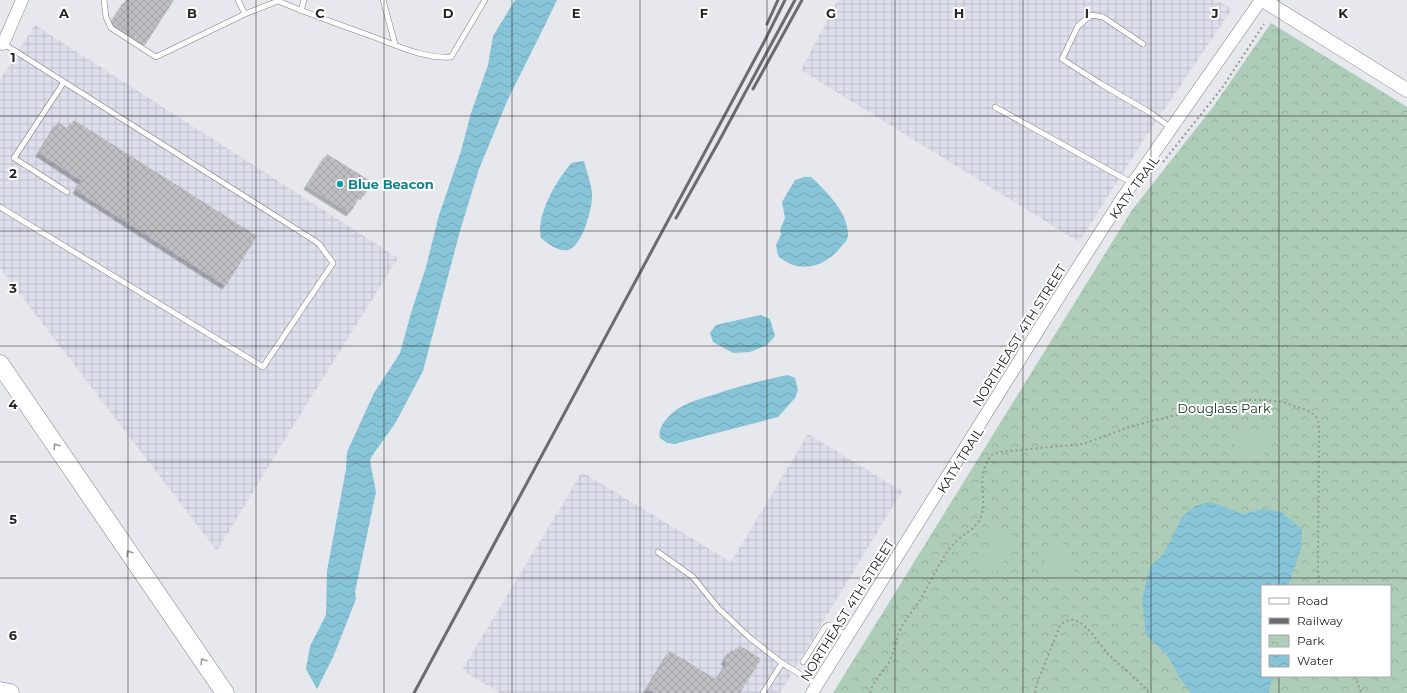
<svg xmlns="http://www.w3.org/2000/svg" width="1407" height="693" viewBox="0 0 1407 693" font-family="Montserrat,sans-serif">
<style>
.industrial{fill:url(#industrial-grid)}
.park{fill:url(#park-crowns);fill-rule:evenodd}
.pitch{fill:#aecdb8}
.water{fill:url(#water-waves)}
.building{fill:url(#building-cross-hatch);filter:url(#shadow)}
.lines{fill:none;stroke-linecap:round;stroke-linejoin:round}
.service-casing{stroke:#7d7e82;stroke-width:6}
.tertiary-casing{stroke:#7d7e82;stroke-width:13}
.secondary-casing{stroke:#7d7e82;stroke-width:15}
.motorway-casing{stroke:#7d7e82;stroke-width:19}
.path{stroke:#97989b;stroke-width:2;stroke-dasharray:2 3;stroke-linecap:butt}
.service{stroke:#fff;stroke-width:5}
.tertiary{stroke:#fff;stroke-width:12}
.secondary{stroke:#fff;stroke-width:14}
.motorway{stroke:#fff;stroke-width:18}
.rail{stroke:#6b6c6f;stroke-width:3}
.oneway{stroke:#9d9d9e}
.grid{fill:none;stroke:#252527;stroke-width:1;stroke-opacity:0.55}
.culture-dot{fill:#0f9aa8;stroke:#fff;stroke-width:1.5}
.labels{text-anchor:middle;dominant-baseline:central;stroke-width:4;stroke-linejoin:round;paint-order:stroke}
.culture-label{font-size:13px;font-weight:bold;fill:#0d838f;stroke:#fff;text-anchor:start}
.street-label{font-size:13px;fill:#252527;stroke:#fff}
.park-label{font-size:13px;fill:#0c341f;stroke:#fff}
.grid-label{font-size:13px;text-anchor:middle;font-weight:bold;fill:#252527;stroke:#fff;stroke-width:4;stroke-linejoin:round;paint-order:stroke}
</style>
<defs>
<pattern id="industrial-grid" width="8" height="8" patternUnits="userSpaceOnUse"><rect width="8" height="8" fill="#dddfec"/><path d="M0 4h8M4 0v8" fill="none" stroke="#bebfca"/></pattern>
<pattern id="park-crowns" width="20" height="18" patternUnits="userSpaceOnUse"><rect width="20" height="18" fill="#aecdb8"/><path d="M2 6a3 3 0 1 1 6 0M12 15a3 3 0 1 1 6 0" fill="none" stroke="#96b09e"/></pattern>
<pattern id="water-waves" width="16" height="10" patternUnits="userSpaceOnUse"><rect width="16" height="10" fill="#87c4d7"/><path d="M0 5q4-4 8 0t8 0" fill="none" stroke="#74a8b9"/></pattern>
<pattern id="building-cross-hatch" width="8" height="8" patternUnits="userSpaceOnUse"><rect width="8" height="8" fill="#bdbdc2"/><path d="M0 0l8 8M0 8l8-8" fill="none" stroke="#a2a2a7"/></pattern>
<filter id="shadow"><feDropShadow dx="-3.5" dy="3.5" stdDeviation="0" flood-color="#0004"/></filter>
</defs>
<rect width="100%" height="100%" fill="#e7e8ed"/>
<!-- industrial -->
<path class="industrial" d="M838 0H1216L1232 9 1145 138 1079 242 801 70Z
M35 25 398 258 287 436 217 551 0 268V80Z
M808 434 902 491 780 693H500L462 670 582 472 731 562Z"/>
<!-- park -->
<path class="park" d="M1271 23 1407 107V693H833L1132 210 1213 107ZM1262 586H1390V676H1262Z"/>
<!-- pitch -->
<path class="pitch" d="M1246 429C1251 430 1258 429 1262 431 1283 441 1250 482 1233 455 1234 445 1234 432 1246 429Z
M1001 530 1011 532 1014 539 1001 566 998 570 991 572 983 568 980 561 988 548 991 534Z
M1056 542C1058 542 1061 542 1063 543 1068 546 1076 574 1075 580L1070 585 1063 586 1045 569 1044 562C1049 557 1049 551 1052 544Z"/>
<!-- water -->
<path class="water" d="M515 0H557L545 25 508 99 479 169 460 231 423 371 396 422 372 456 370 461 376 492 355 592 356 599 334 655 317 689 306 669 310 646 326 615 327 571 346 469 347 452 374 393 400 353 411 313 426 267 439 215 461 151 471 113 488 65 493 36Z
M584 161C586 170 593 188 592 197 592 209 582 247 568 250 559 252 548 244 541 238 536 218 553 186 566 170 567 168 570 164 572 163 575 162 581 161 584 161Z
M804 177H811C827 192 848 212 848 235 848 241 843 244 840 248 827 264 805 273 787 262 784 260 781 259 779 257 777 254 777 249 776 245L781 235 780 230 785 218 782 202 795 180Z
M760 315 770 319 775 336 767 345 750 352 733 353 713 342 710 333 716 325Z
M788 375 795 378 798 390 795 398 778 417 674 444 667 443 660 438C657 428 668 416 676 410 687 402 703 398 716 394 740 386 763 380 788 375Z
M1210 502 1243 514 1263 509 1281 512 1302 529 1301 549 1288 586H1262V676H1274L1270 686 1269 693H1191L1180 678 1167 655 1146 635 1142 599 1150 567 1165 552 1182 517 1195 506Z"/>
<!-- building -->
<path class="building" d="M126 0H174L145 45 114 25 112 21Z
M74 120 257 236 226 286 76 190 82 181 39 153 58 122 68 129Z
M327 154 372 182 364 196 361 195 350 213 307 186Z
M739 645 761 659 740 693H654L647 689 670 651 717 680 727 663 724 661 731 650 735 652Z"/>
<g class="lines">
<!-- service casing -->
<g class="service-casing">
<path id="service" d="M104 0 106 17 111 28 156 57 245 14 278 1C309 14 340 25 371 36 396 45 424 59 451 57L485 0
M238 0 245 14
M383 0 395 44
M301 11 304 0
M1143 44 1103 17 1091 15 1078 26 1062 59 1101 84 1149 112 1171 128
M64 82 14 158 67 192
M995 107 1132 183
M0 207 263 367 333 263 319 244 315 241 4 44
M658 552 693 577 718 608 750 638 782 663
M803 662 825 627 829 625 847 635
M763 693 782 663 816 684"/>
</g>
<!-- tertiary casing -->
<g class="tertiary-casing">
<path id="tertiary" d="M3 44 22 0
M812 693 1059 297 1121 200 1261 0"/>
</g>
<!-- secondary casing -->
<g class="secondary-casing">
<path id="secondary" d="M1263 0 1407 90"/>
</g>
<!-- motorway casing -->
<g class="motorway-casing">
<path id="motorway" d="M0 364 225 693
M0 691 10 693"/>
</g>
<!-- path -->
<path class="path" d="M1163 162 1222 88 1264 24
M1355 676 1361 693
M870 693C873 680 883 673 889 662 895 652 895 641 900 630 905 619 914 610 920 600 930 583 938 565 949 549 958 536 975 531 981 517 983 511 983 505 983 499 982 481 981 470 991 455L999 452 1083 444 1132 426 1212 406 1248 400H1265L1283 402 1306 410 1313 414 1317 418 1319 425 1318 567 1319 586
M1035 693 1037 683 1060 626C1065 620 1071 618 1079 622 1089 627 1100 645 1108 654 1121 667 1137 678 1149 693"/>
<!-- service -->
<use href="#service" class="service"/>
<!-- tertiary -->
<use href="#tertiary" class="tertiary"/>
<!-- secondary -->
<use href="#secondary" class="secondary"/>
<!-- motorway -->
<use href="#motorway" class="motorway"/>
<!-- rail -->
<path class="rail" d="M767 24 778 0
M753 89 802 0
M676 218 718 143 795 0
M414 693 763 44 785 0"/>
</g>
<!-- one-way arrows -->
<defs><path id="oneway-chevron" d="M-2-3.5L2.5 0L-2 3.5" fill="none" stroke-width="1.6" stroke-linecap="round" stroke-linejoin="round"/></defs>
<g class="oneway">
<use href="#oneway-chevron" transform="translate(56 446) rotate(-124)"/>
<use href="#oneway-chevron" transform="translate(129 553) rotate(-124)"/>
<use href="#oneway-chevron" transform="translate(203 661) rotate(-124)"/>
</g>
<!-- grid -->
<path class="grid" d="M128 0V693M256 0V693M384 0V693M512 0V693M640 0V693M767 0V693M895 0V693M1023 0V693M1151 0V693M1279 0V586M0 116H1407M0 231H1407M0 346H1407M0 462H1407M0 578H1407M1279 676V693"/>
<!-- markers -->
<circle class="culture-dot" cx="340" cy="184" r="4"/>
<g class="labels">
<!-- culture labels -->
<g class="culture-label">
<text x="348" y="184">Blue Beacon</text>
</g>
<!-- street labels -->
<g class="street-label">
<text transform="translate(1134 187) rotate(-54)">KATY TRAIL</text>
<text transform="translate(1019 335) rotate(-58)">NORTHEAST 4TH STREET</text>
<text transform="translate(960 460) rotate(-58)">KATY TRAIL</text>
<text transform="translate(847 610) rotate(-58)">NORTHEAST 4TH STREET</text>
</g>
<!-- park labels -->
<g class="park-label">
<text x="1224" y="408">Douglass Park</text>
</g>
</g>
<g class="grid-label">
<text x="64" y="18">A</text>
<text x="192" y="18">B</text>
<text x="320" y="18">C</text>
<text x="448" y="18">D</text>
<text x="576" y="18">E</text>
<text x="704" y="18">F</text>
<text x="831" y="18">G</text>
<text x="959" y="18">H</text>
<text x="1087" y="18">I</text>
<text x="1215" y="18">J</text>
<text x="1343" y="18">K</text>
<text x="13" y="62">1</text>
<text x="13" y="178">2</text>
<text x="13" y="293">3</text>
<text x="13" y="409">4</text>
<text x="13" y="524">5</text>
<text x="13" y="640">6</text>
</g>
<!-- legend -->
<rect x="1261" y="585" width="130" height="92" fill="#ffffff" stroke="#a8a8a9"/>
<rect x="1269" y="598" width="20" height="6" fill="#ffffff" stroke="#a8a8a9"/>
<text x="1297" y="605" font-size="12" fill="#252527">Road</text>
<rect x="1269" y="618" width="20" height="6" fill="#6b6c6f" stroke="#a8a8a9"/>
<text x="1297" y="625" font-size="12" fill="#252527">Railway</text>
<rect x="1269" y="635" width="20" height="12" fill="url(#park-crowns)" stroke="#a8a8a9"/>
<text x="1297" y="645" font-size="12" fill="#252527">Park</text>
<rect x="1269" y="655" width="20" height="12" fill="url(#water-waves)" stroke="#a8a8a9"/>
<text x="1297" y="665" font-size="12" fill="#252527">Water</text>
</svg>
